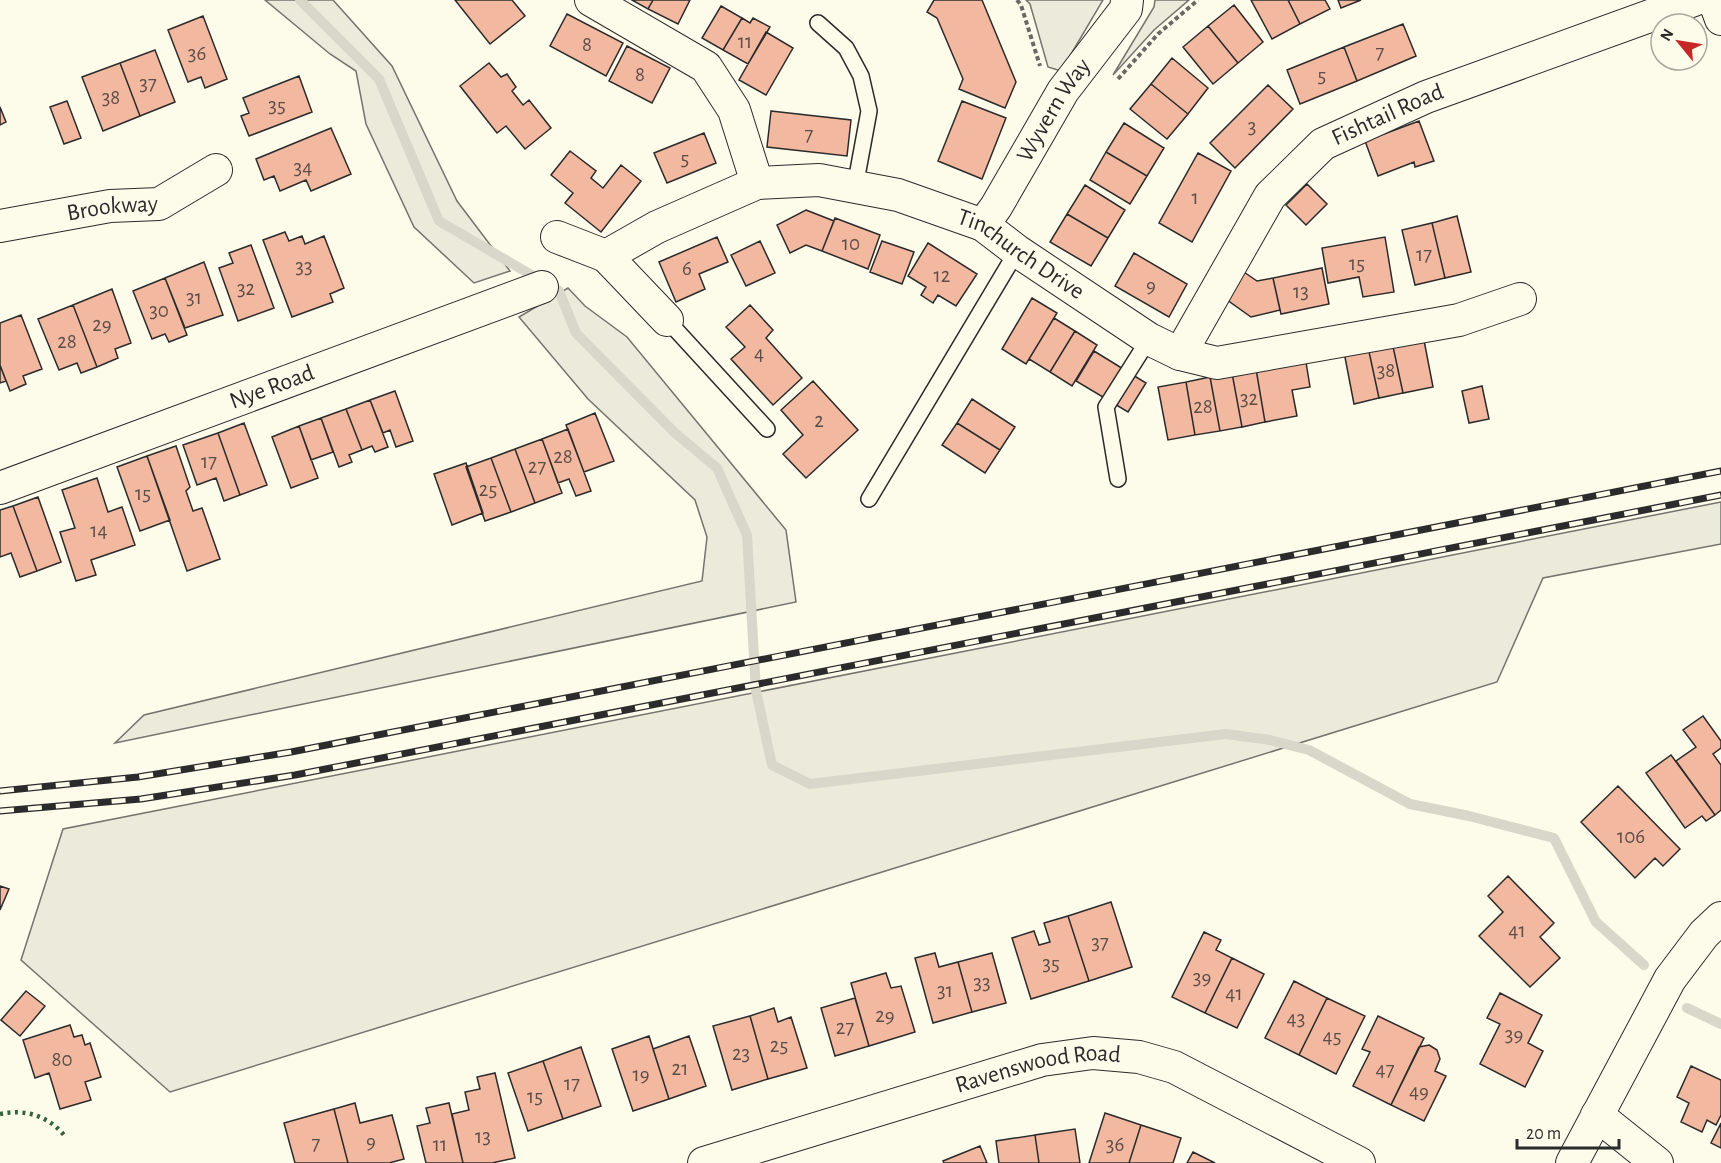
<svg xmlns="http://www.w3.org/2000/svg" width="1721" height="1163" viewBox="0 0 1721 1163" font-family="'Alegreya Sans',sans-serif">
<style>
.green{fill:#ecebdb;stroke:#74746e;stroke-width:1.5}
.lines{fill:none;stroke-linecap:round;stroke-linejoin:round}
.stream{stroke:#d8d7c9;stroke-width:10}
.building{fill:#f2b8a0;stroke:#2b2b2b;stroke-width:1.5}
.lane-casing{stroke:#2b2b2b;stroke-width:18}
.street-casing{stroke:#2b2b2b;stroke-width:34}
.path{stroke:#6a6964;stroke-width:4;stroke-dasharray:4.5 3;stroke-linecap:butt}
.lane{stroke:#fdfbea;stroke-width:15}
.street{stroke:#fdfbea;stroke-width:32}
.rail-casing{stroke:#2b2b2b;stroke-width:7}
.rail{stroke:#fdfbea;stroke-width:4.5;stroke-dasharray:14;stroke-linecap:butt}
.hedge{stroke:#34623c;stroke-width:4.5;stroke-dasharray:3 4.5;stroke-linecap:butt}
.labels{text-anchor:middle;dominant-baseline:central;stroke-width:4.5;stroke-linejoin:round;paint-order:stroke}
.number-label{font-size:21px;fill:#5d4e48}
.street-label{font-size:24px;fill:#2b2b2b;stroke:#fdfbea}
</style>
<rect width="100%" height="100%" fill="#fdfbea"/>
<!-- green -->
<path class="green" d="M265 0H333L392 66 457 201 510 271 474 283 414 227 366 124 356 71 330 54Z
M1026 0H1103L1061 71 1048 67 1030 4Z
M1155 0H1189L1154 30 1113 75 1154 7Z
M568 288 585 306 627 337 786 530 796 602 115 743 144 715 702 581 707 537 695 500 588 399 519 317Z
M1721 502V544L1543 578 1497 682 170 1092 21 960 63 829Z"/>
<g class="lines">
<!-- stream -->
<path class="stream" d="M300 0 379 79 439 221 559 291 576 333 675 433 717 468 747 535 756 691 772 765 810 784 1226 734 1270 740 1309 750 1410 804 1469 816 1554 838 1596 922 1644 965
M1687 1008 1721 1024"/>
</g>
<!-- building -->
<path class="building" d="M455 0H512L525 16 490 44Z
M632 0H653L648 9Z
M653 0H690L678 24 648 9Z
M934 0H982L1016 82 1005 108 959 89 963 79 937 18 927 12Z
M1251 0H1288L1300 24 1272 39Z
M1288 0H1325L1330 9 1300 24Z
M1338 0H1361L1341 8Z
M1234 5 1263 42 1238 63 1208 26Z
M721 6 742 18 723 50 702 38Z
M567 14 623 43 606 76 550 46Z
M203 16 227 79 205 88 201 77 188 82 168 30Z
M742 18 750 23 753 18 770 27 748 64 723 50Z
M1403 24 1416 56 1357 81 1344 47Z
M1208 26 1238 63 1213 84 1183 47Z
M766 32 793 48 766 95 739 80Z
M627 46 670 68 652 103 609 81Z
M1344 47 1357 81 1300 104 1287 70Z
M155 50 175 102 140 116 120 63Z
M1172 58 1208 88 1188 114 1151 84Z
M120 63 140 116 103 131 82 77Z
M489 63 501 77 507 74 516 87 512 91 523 105 529 100 551 128 525 149 506 126 497 133 460 86Z
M299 76 312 112 249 136 241 116 249 113 243 98Z
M1151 84 1188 114 1167 139 1130 109Z
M1268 85 1293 109 1235 168 1210 143Z
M67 101 81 138 64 144 50 107Z
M962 101 1006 118 982 179 938 161Z
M0 107 6 122 0 125Z
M771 111 851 120 847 156 767 147Z
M1419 121 1434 161 1415 167 1414 162 1378 176 1365 141Z
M1124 123 1164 148 1147 176 1106 152Z
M331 128 351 174 311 191 306 180 280 191 274 176 264 180 256 159Z
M704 133 716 163 667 183 654 153Z
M570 151 596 171 591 178 603 188 621 165 641 181 601 232 565 203 573 193 551 175Z
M1106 152 1147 176 1130 204 1090 180Z
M1198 153 1231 171 1192 242 1159 223Z
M1307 184 1327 204 1306 225 1286 205Z
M1085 185 1125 210 1108 238 1067 214Z
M806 210 834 221 822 251 806 245 790 253 777 225Z
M1067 214 1108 238 1091 266 1050 242Z
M1457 216 1471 272 1445 278 1432 223Z
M835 218 880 235 868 269 822 251Z
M1432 223 1445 278 1415 285 1402 230Z
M285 232 289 241 302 236 305 244 324 236 344 288 330 294 333 302 292 317 263 240Z
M717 237 728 262 699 274 705 289 676 302 659 262Z
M1385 237 1394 292 1363 297 1359 277 1328 283 1322 248Z
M760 241 775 273 746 286 731 255Z
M882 241 914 252 902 284 870 272Z
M928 243 977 274 956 306 938 295 933 303 921 295 926 287 908 276Z
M251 245 274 308 238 321 219 268 233 263 229 253Z
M1134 253 1187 284 1169 317 1115 286Z
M204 262 223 315 185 328 165 278Z
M1322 268 1329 304 1281 314 1273 278Z
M1241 270 1257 281 1273 278 1280 310 1251 317 1223 297Z
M165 278 187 335 169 342 165 334 152 339 133 291Z
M112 289 131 343 115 349 118 358 97 367 73 305Z
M1032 298 1057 313 1026 364 1002 349Z
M73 305 97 367 81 373 77 363 59 370 38 319Z
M750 305 773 330 766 338 802 378 773 405 731 359 745 347 726 327Z
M21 315 42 369 23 376 26 384 10 391 0 365V323Z
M1054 318 1075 331 1050 372 1029 359Z
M1075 331 1097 345 1072 386 1050 372Z
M1423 335 1433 387 1403 393 1392 342Z
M1392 342 1403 393 1379 398 1368 347Z
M1368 347 1379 398 1354 404 1344 352Z
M1094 351 1146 383 1128 412 1076 381Z
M1305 356 1310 387 1292 390 1297 416 1265 422 1256 369Z
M0 365 6 381 0 383Z
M1256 369 1265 422 1242 427 1232 373Z
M1232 373 1242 427 1220 431 1210 377Z
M1210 377 1220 431 1195 435 1186 382Z
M813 381 858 430 806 478 783 454 803 435 781 410Z
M1186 382 1195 435 1168 440 1158 387Z
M1482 386 1489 419 1469 423 1462 391Z
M395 391 413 441 396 447 390 430 383 433 370 400Z
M972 399 1015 427 1000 450 957 423Z
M370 400 388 447 375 452 372 446 362 450 346 409Z
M346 409 362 450 349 455 352 462 339 467 321 418Z
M595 413 614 461 584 472 566 425Z
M321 418 333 452 311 460 299 426Z
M244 423 267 485 240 495 218 433Z
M957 423 1000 450 985 473 942 445Z
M299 426 318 478 291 488 272 437Z
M568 429 591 491 576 496 569 479 558 483 542 439Z
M218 433 240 495 224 501 216 478 197 485 183 445Z
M542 439 562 493 535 503 515 449Z
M176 446 190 487 186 491 193 511 202 508 220 559 187 571 147 456Z
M515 449 535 503 511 512 491 458Z
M147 456 170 520 140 531 117 467Z
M491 458 511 512 485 521 466 467Z
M466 463 483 513 452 525 434 474Z
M97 478 108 512 122 507 135 545 91 560 96 575 76 581 60 532 75 528 62 490Z
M38 497 61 562 37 571 13 506Z
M13 506 37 571 20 577 11 553 0 557V510Z
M1703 716 1721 741V748L1713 754 1721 765V810L1715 815 1676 761 1696 747 1683 730Z
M1671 755 1715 815 1706 821 1702 816 1685 828 1646 773Z
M1618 786 1680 849 1663 866 1655 858 1635 878 1581 822Z
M1508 876 1554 923 1540 937 1560 958 1530 987 1479 936 1503 912 1488 896Z
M0 886 9 889 0 910Z
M1111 902 1132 967 1089 981 1068 916Z
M1068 916 1089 981 1031 999 1012 938 1034 931 1039 945 1050 942 1044 923Z
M1204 932 1221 940 1216 950 1232 958 1205 1013 1172 997Z
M935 953 939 967 958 962 972 1012 933 1023 915 958Z
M992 953 1006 1003 972 1012 958 962Z
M1232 958 1264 974 1237 1028 1205 1013Z
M886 973 891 988 901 986 915 1032 869 1046 851 983Z
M1294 981 1327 998 1299 1055 1265 1038Z
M26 991 45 1006 20 1036 1 1020Z
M1500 993 1542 1015 1528 1043 1543 1051 1525 1087 1480 1064 1500 1024 1487 1018Z
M855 998 869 1046 835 1056 821 1008Z
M1327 998 1365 1016 1336 1074 1299 1055Z
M774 1008 778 1022 791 1017 807 1068 768 1079 750 1016Z
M750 1016 768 1079 732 1090 713 1026Z
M1378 1016 1424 1038 1391 1105 1353 1086 1370 1052 1362 1049Z
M70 1025 74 1037 82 1035 85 1045 90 1043 101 1077 85 1082 91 1100 60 1109 49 1073 35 1078 23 1040Z
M649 1036 669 1099 633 1111 612 1049Z
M689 1036 706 1086 669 1099 653 1049Z
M1429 1045 1437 1050 1440 1059 1435 1071 1446 1076 1424 1121 1391 1105 1419 1047Z
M581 1047 601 1106 563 1119 543 1061Z
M543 1061 563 1119 528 1131 508 1073Z
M1691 1066 1721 1080V1115L1716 1125 1707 1120 1702 1132 1681 1122 1689 1103 1677 1097Z
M495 1073 515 1158 492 1163H463L452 1114 469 1110 465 1092 480 1089 477 1077Z
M355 1103 360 1123 392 1115 404 1159 389 1163H348L334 1109Z
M449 1103 463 1163H426L417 1126 430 1123 426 1108Z
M334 1109 348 1163H295L284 1123Z
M1105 1113 1141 1125 1129 1163H1089Z
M1721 1123V1148L1711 1143Z
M1141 1125 1181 1138 1173 1163H1129Z
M1075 1129 1080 1163H1039L1035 1135Z
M1035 1135 1039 1163H999L996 1141Z
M980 1146 987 1163H944L943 1161Z
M1193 1152 1215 1163H1187Z"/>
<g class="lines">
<!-- lane casing -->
<g class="lane-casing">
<path id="lane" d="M818 23 846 48 861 76 869 111 855 187
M667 320 767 429
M1118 479 1106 407 1149 339
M869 499 1017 251"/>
</g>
<!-- street casing -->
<g class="street-casing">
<g id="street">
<path d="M591 0 706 67 734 110 757 183"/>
<path d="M1714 0 1721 19"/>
<path id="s1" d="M983 225 996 207 1063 91 1126 9 1127 0"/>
<path id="s2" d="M0 226 110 206 159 204 216 170"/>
<path d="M557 237 606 256"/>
<path id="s3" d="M667 320 606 256 657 227 757 183 819 180 898 195 983 225 1017 251 1149 339 1180 354 1217 363 1459 320 1520 299"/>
<path id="s4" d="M1180 354 1270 196 1323 144 1426 97 1694 0"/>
<path id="s5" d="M0 488 542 287"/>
<path d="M1597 1115 1657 1163"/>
<path id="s6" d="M704 1163 1042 1060 1093 1053 1139 1057 1174 1067 1359 1163"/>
<path d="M1572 1163 1670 979 1704 934 1721 918"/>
</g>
</g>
<!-- path -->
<path class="path" d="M1017 0 1021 5 1040 66
M1118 79 1158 34 1198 0"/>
<!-- lane -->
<use href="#lane" class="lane"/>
<!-- street -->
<use href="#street" class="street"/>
<!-- rail casing -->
<g class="rail-casing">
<path id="rail" d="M0 791 138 777 291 752 1721 471
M0 811 141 799 295 775 1721 495"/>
</g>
<!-- rail -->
<use href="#rail" class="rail"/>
<!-- hedge -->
<path class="hedge" d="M0 1114C25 1109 47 1115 64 1135"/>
</g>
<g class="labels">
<!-- number labels -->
<g class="number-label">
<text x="745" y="41">11</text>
<text x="587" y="44">8</text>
<text x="1380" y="52">7</text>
<text x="197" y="53">36</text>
<text x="640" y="74">8</text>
<text x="1322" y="75">5</text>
<text x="148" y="83">37</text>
<text x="111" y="97">38</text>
<text x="277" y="105">35</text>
<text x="1252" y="126">3</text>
<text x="809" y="134">7</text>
<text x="685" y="158">5</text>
<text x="303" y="167">34</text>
<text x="1195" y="197">1</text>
<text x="851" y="243">10</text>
<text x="1424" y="254">17</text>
<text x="1357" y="263">15</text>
<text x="304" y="266">33</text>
<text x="687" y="268">6</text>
<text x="942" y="275">12</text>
<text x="1151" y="285">9</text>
<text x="246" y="288">32</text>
<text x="1301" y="291">13</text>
<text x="194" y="297">31</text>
<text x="159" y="310">30</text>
<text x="102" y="324">29</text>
<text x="67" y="341">28</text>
<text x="759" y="353">4</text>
<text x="1386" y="370">38</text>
<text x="1249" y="398">32</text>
<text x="1203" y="406">28</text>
<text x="819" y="420">2</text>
<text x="563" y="456">28</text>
<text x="209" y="461">17</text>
<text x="537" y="466">27</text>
<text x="488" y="489">25</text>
<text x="143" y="493">15</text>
<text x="99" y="530">14</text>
<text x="1631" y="836">106</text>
<text x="1517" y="930">41</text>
<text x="1100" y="942">37</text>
<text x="1051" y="963">35</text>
<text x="1202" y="977">39</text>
<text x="982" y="982">33</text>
<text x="945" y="990">31</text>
<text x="1234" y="993">41</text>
<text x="885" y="1015">29</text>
<text x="1296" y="1018">43</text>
<text x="845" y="1027">27</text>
<text x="1514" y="1034">39</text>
<text x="1332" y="1036">45</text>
<text x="779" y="1045">25</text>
<text x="741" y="1053">23</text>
<text x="62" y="1059">80</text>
<text x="680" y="1068">21</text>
<text x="1385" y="1069">47</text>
<text x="641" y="1074">19</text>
<text x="572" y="1083">17</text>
<text x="1419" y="1091">49</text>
<text x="535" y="1096">15</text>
<text x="483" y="1136">13</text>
<text x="371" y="1141">9</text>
<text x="316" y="1143">7</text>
<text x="440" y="1144">11</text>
<text x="1115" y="1144">36</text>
</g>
<!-- street labels -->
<g class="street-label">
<text stroke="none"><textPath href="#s1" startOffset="135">Wyvern Way</textPath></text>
<text stroke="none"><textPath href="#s4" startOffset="327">Fishtail Road</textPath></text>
<text stroke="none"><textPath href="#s2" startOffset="114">Brookway</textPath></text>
<text stroke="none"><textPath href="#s3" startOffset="536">Tinchurch Drive</textPath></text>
<text stroke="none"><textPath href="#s5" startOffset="290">Nye Road</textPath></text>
<text stroke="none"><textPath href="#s6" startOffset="348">Ravenswood Road</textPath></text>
</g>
</g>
<!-- north arrow -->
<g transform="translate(1679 42) rotate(300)"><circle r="28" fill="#fdfbea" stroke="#a9a89e" stroke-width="1.5"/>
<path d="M0-4.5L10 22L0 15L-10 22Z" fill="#c62828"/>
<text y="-9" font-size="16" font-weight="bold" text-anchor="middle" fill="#2b2b2b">N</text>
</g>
<!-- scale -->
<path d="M1517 1139v9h102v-9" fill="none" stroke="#2b2b2b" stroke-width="3"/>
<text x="1526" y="1139" font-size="18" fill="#2b2b2b" stroke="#fdfbea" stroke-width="4.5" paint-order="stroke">20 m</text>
</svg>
